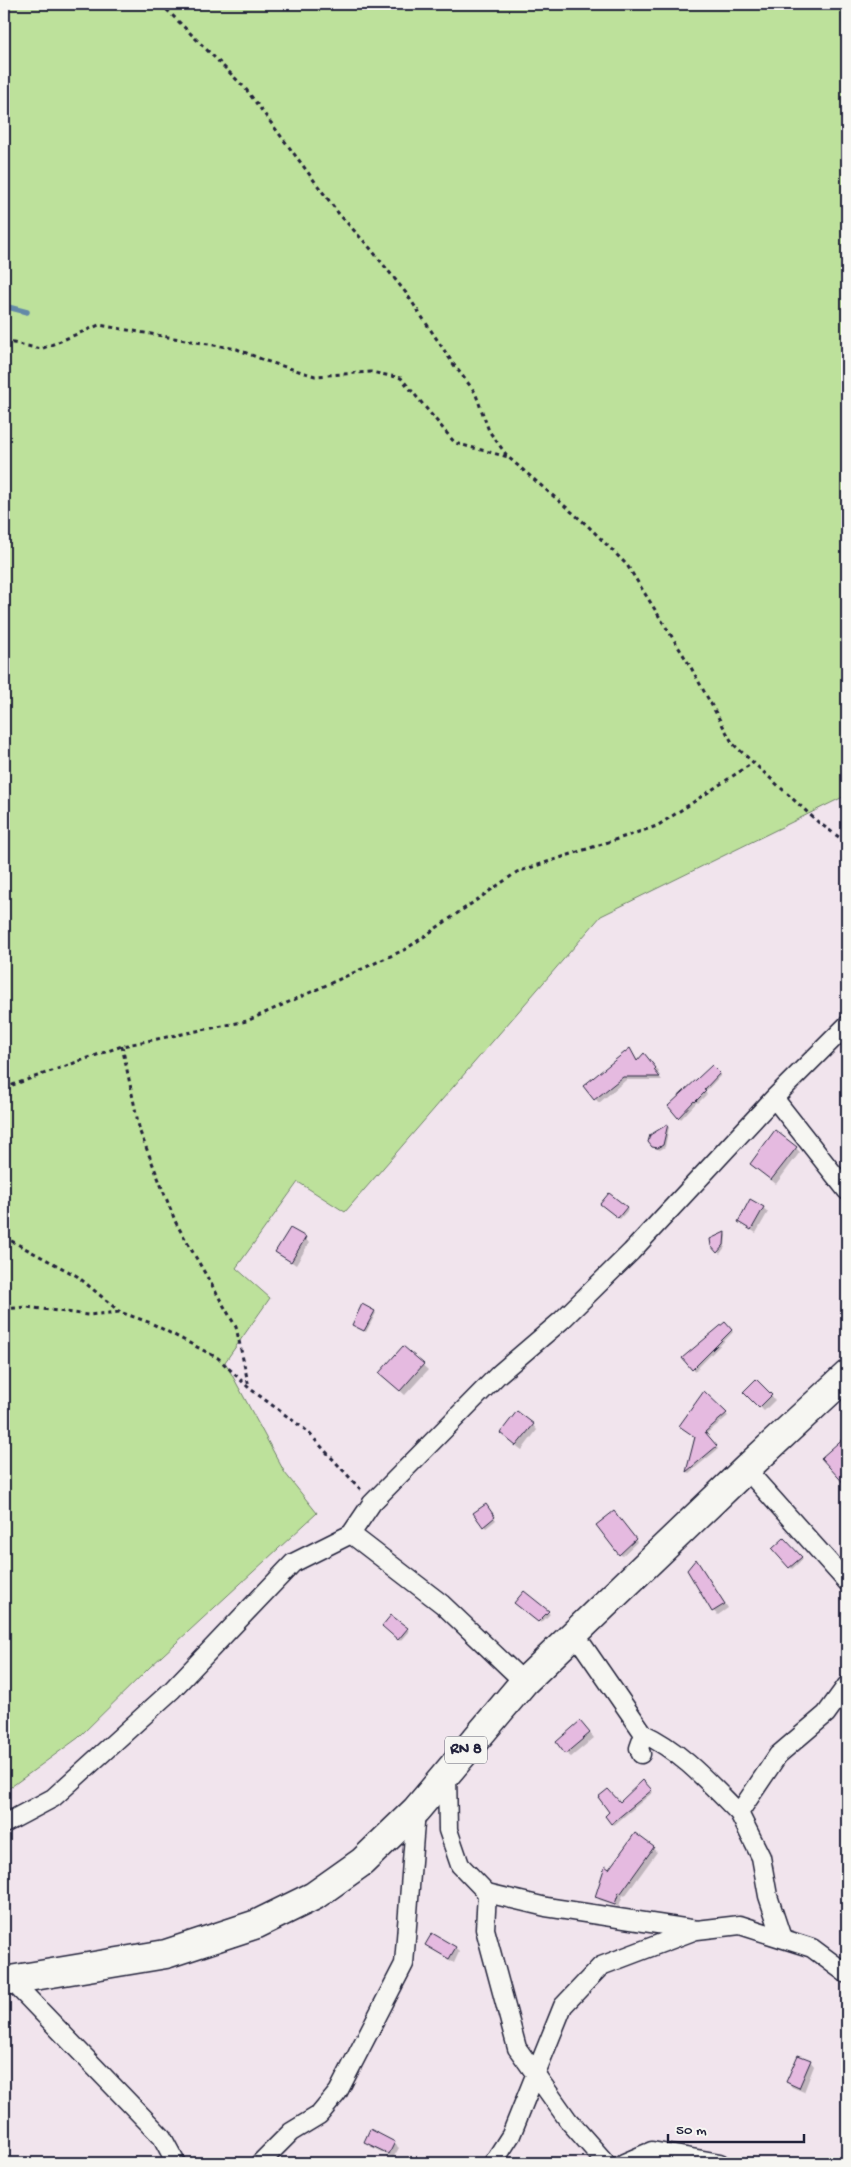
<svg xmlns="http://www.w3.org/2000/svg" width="851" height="2167" viewBox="0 0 851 2167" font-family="'Gochi Hand',sans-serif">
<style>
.green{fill:#bde19b;stroke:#70826b}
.shadow{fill:#0003}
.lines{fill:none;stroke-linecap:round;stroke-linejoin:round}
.stream{stroke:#6489a8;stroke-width:5.5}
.building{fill:#e5bae0;stroke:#22223b}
.minor-casing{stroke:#22223b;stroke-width:21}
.primary-casing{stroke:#22223b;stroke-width:31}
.path{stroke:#22223b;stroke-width:3;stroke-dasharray:4 4;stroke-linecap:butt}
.minor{stroke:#f6f6f2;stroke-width:18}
.primary{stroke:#f6f6f2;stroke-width:28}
.labels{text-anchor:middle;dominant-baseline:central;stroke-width:4;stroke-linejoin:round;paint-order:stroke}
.shield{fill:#f6f6f2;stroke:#626272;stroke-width:1}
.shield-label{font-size:16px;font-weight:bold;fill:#22223b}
</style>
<rect width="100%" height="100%" fill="#f1e4ed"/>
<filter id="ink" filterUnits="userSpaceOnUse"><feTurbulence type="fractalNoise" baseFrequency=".02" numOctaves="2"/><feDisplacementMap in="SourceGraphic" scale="10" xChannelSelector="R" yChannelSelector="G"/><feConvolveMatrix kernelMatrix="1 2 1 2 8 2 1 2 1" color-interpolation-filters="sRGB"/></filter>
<g filter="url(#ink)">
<!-- green -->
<path class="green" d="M4 4H847V795L601 916 345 1212 298 1182 236 1268 270 1298 225 1362 285 1473 317 1513 150 1667 78 1738 4 1792Z"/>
<!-- shadow -->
<path class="shadow" d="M630 1050 638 1061 648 1058 659 1072 657 1074 662 1080H626L599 1103 585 1086Z
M712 1066 721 1075 705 1092 707 1094 698 1103 697 1102 681 1119 670 1106Z
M668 1125 669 1127 665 1147 660 1150 655 1148 651 1136Z
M796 1148 800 1152 776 1184 751 1164Z
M603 1206 626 1208 628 1210 620 1219Z
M763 1208 768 1212 756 1233 739 1222Z
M725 1234 726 1235 725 1247 720 1254 712 1246Z
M305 1238 309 1243 296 1265 277 1252Z
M374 1312 376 1313 366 1332 355 1326Z
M725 1324 733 1332 695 1371 684 1358Z
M403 1347 428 1370 405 1395 385 1377Z
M756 1381 775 1400 764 1411 745 1392Z
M704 1392 728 1416 706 1434 718 1449 689 1473 687 1472Z
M533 1425 537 1430 522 1450 506 1438Z
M487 1507 496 1520 486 1528 484 1526Z
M616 1514 637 1542 622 1556 598 1525Z
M784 1539 803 1559 792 1569 774 1549Z
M700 1565 728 1608 718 1615 713 1611Z
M524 1592 550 1614 541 1623 517 1605Z
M391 1616 409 1631 400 1641 383 1626Z
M585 1727 594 1738 571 1757 566 1753Z
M643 1782 653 1792 614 1825 607 1816Z
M635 1835 657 1852 625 1896 623 1895 619 1906 600 1900 596 1896Z
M426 1945 455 1948 459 1952 454 1963Z
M810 2061 814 2066 804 2092 792 2087 787 2082Z
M365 2141 394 2143 399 2148 393 2158 370 2146Z"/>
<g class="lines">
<!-- stream -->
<path class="stream" d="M4 306 27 312"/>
</g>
<!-- building -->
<path class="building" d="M630 1048 637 1061 644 1053 656 1068 654 1070 660 1077H623L594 1100 583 1086Z
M712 1065 720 1073 704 1090 706 1091 695 1102 694 1101 678 1118 668 1106Z
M668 1124 663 1145 658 1148 652 1147 648 1142 650 1135Z
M775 1130 797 1147 771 1180 750 1164Z
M609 1193 627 1207 618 1218 600 1204Z
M750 1199 764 1207 751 1230 738 1222Z
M290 1228 306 1237 291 1262 275 1252Z
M725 1232 724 1245 717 1253 711 1246 710 1239Z
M362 1304 375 1311 364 1331 352 1325Z
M725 1322 732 1330 692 1370 682 1358Z
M403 1346 424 1364 400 1391 379 1373Z
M756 1379 772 1395 759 1408 743 1392Z
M704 1391 727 1413 705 1432 717 1446 686 1472 695 1437 679 1426Z
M517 1411 534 1424 516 1446 500 1433Z
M847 1435V1487L821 1458Z
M486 1504 495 1517 483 1527 473 1513Z
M614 1511 636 1539 619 1555 596 1525Z
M784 1538 802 1557 789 1568 772 1549Z
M696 1559 725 1604 712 1612 687 1570Z
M524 1591 549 1611 538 1622 514 1603Z
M391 1615 408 1628 398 1640 382 1626Z
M580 1721 590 1733 565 1754 556 1742Z
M643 1780 652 1790 611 1824 605 1816 609 1812 598 1797 608 1789 620 1802Z
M635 1833 654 1847 621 1893 619 1892 615 1904 595 1897 605 1866 609 1869Z
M432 1933 456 1947 449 1959 425 1945Z
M798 2055 811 2060 799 2088 786 2082Z
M370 2129 395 2142 389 2154 364 2142Z"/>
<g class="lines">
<!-- minor casing -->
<g class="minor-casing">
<path id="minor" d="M774 1098 847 1191
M746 1469 847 1582
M351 1534 442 1604 524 1682
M575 1634 644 1734 639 1748 641 1754
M644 1734C681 1751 710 1784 739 1813
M447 1772 448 1830 460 1865 487 1893 485 1929 517 2048 568 2120 606 2163
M4 1824 53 1798 172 1690 293 1563 351 1534 372 1503 499 1374 562 1320 631 1252 774 1098 847 1025
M487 1893 546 1907 697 1930 740 1925 812 1948 847 1974
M782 1938 768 1896 761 1857 739 1813 778 1755 826 1714 847 1685
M10 1979 162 2137 176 2163
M260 2163 291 2132 319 2115 338 2092 404 1964 416 1810
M493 2163 511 2135 563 2006 601 1966 696 1930
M624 2163 652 2151 720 2163"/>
</g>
<!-- primary casing -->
<g class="primary-casing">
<path id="primary" d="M4 1981 166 1954 257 1924 314 1896 362 1862 416 1810 524 1682 746 1469 847 1375"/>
</g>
<!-- path -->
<path class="path" d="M161 4 245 88 339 214 370 248 406 293 454 365 475 392 489 431 508 457 588 526 627 565 689 664 733 744 818 822 847 843
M4 341 41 349 99 325 237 349 266 361 315 376 371 372 401 378 455 443 508 457
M122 1046 140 1132 176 1223 236 1327 249 1387
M4 1088 122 1046 247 1021 406 949 517 872 657 826 754 762
M4 1237 77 1276 120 1312
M4 1309 27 1307 88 1315 120 1312 151 1323 218 1358 249 1388 307 1431 362 1491"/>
<!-- minor -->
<use href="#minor" class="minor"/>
<!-- primary -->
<use href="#primary" class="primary"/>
</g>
</g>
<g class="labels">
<!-- shield labels -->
<rect class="shield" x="445" y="1736.5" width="42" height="27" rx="4"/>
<g class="shield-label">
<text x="466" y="1750">RN 8</text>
</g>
</g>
<!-- margin -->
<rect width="851" height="2167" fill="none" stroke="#f6f6f2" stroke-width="20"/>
<rect x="10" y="10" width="831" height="2147" fill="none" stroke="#22223b" stroke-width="2" filter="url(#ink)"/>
<!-- scale -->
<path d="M668 2134v8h136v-8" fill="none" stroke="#22223b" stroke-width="2.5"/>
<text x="676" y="2134" font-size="15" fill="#22223b" stroke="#f6f6f2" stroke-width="4" paint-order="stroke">50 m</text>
</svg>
